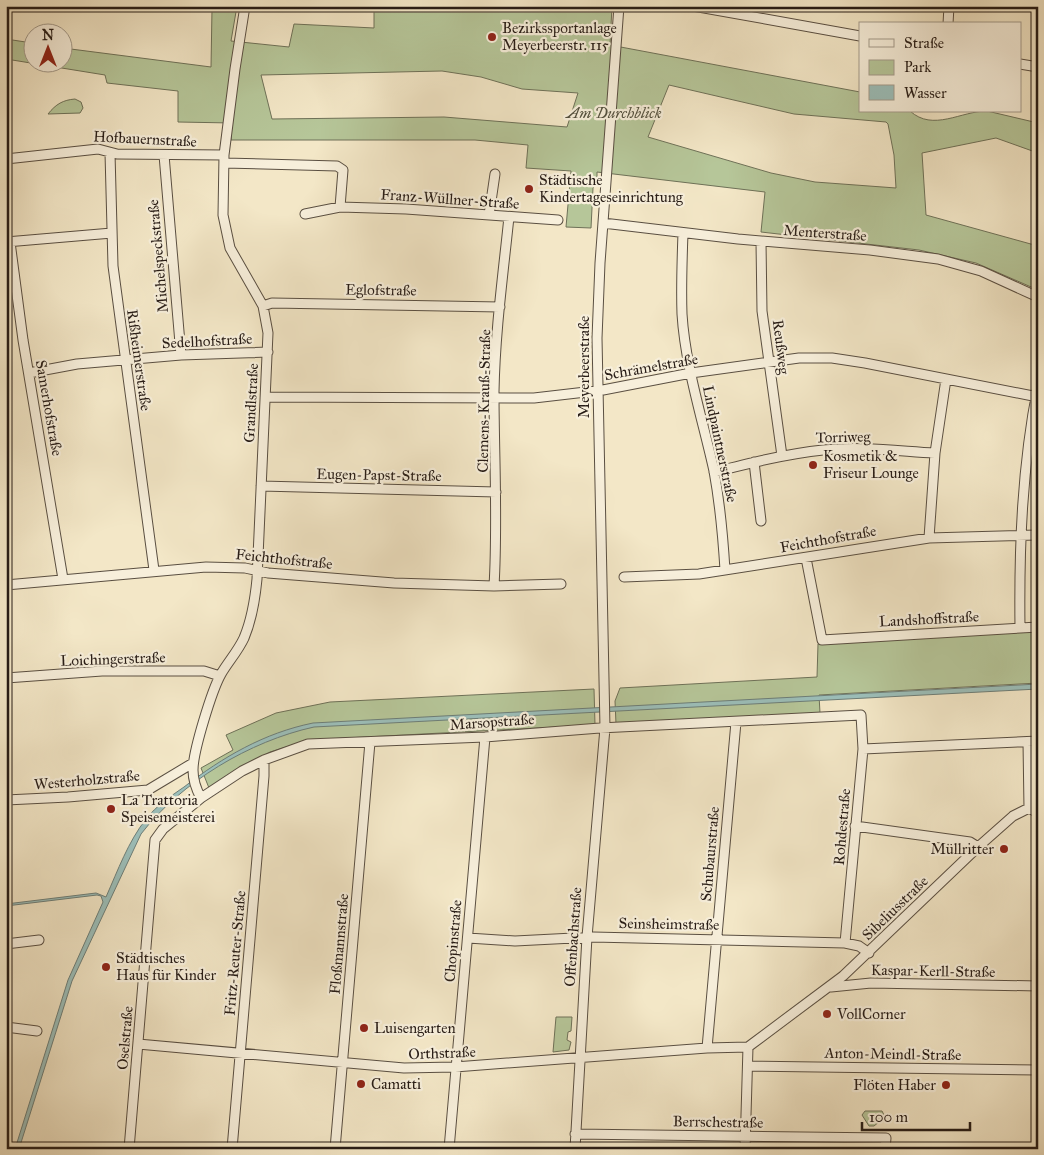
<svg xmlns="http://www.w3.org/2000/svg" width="1044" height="1155" viewBox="0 0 1044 1155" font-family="'IM FELL Great Primer',serif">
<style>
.green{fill:#b6c699;stroke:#6e7158;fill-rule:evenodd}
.water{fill:#9cbfba;stroke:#6d7e78}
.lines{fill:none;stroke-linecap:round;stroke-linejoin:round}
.minor-casing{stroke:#5a4f42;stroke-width:11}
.minor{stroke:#f7efdb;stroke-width:9}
.poi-dot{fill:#8f2418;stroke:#f7efdb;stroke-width:2}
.labels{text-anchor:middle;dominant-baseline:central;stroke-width:4.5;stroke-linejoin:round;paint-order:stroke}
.poi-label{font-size:15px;fill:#271c16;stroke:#f7efdb;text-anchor:start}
.park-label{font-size:15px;font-style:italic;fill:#524f3d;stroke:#f7efdb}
.street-label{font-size:15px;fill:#271c16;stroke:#f7efdb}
</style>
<rect width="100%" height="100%" fill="#f3e7c7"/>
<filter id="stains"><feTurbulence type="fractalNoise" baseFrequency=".004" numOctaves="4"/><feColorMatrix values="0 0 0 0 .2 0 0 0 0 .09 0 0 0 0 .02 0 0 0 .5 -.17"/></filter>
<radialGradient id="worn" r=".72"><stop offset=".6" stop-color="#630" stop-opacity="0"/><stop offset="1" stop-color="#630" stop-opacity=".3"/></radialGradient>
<!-- green -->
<path class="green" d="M73 6H237L231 41 289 47 294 24 374 28V6H612L610 45 860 92V111H910C933 132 961 111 987 111L1038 123V153L996 138 922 153 926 215 1038 246V290L976 263 919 250 761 232 765 192 597 172V182L593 188 591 228 566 227 571 171 526 168 528 145 475 140H231L232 123 178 122V91L107 83 105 75 6 59V39L32 43V62H62L63 48 211 67 212 9 73 10ZM442 71 481 77 522 89 578 93 567 127 444 117 272 119 261 75ZM669 85 794 114 886 122 888 124 894 155 896 188 815 182 771 173 648 137Z
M75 99 81 102 83 108 80 113 48 114C56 104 63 100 75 99Z
M1038 631V683L819 695 820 713 616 724 615 701 620 688 817 677 818 644Z
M594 689 595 725 308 740 270 752 235 771 209 788 201 768 233 750 226 735 276 713 330 702Z
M556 1017H572L571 1031 568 1032 567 1040 571 1042 569 1050 553 1052Z
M865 1111H882L885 1117 874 1126H869L862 1115Z"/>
<!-- water -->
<path class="water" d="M1038 684V689L314 727C250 741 181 782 141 834L72 981 19 1149H15L68 980 103 902 101 896 97 895 6 906V904L96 893 106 897C118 870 128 842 146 819 156 806 171 796 184 787 223 757 264 733 313 723Z"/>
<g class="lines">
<!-- minor casing -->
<g class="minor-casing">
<path id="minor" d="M693 6 860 36
M948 24 949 6
M1020 64 1038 67
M110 153 113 266 154 570
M164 155 181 355
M6 159 98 149 117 154 224 155
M224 163 337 166 343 170 340 207
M305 214 340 207 406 209 558 220
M489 215 495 174
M603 223 738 239 870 250 938 259 981 271 1038 297
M683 233C682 260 681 287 682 314 685 365 703 421 714 471 720 504 723 537 725 570
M6 242 112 233
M10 242 23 340 63 579
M761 242 762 311 782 456
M263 306 272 303 500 307
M29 373 77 364 181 355 268 352
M265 397 534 398 603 390 691 373 799 358H832L865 363 1038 397
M754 462 761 521
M714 472C750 463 786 454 823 450 860 446 898 451 935 453
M261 486 496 492
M929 538 935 453 946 379
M806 558 822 640 1038 627
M624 577 699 574 929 538 1038 535
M6 585 206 567 245 568 268 573 394 583 494 586 561 584
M494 586C498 521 494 456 494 392 495 333 503 275 509 217
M1020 628C1019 547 1022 466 1038 386
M6 678 102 671H204L220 676
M1028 742 1029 808
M863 749 1038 741
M201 798C196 789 193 780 193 770 193 751 212 690 221 674 228 662 238 651 244 638 252 619 255 600 257 579L268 333 263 306 230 248 223 215 224 155 235 69 245 6
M6 800 68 797 148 790 193 763
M1029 808 1038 813
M855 826 970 842 978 847
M468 938 515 941 593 937 845 943 859 946 869 953
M6 944 39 940
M831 987 871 983 1038 986
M6 1027 37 1031
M138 1044 404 1068 455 1067 707 1048 748 1047
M748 1047 843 976 978 847 1013 816 1029 808
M707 1048 736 722
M748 1066 1038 1070
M575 1134 886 1138 885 1149
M129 1149 155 840 163 829 201 798 242 771 264 760 308 744 485 737 600 728 861 715 863 749 845 943
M232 1149 264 776V760
M335 1149 370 742
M449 1149 485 737
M575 1149 587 937 605 728 597 338 600 263 619 6
M745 1149 748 1047"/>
</g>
<!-- minor -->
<use href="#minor" class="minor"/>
</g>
<!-- markers -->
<g class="poi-dot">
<circle cx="492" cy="37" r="5"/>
<circle cx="529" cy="189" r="5"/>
<circle cx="813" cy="465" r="5"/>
<circle cx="111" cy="809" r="5"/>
<circle cx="1004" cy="849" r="5"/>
<circle cx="106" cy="967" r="5"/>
<circle cx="827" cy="1014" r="5"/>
<circle cx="364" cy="1028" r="5"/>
<circle cx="361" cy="1084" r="5"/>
<circle cx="946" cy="1085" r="5"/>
</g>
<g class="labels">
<!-- poi labels -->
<g class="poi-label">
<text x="502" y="28">Bezirkssportanlage<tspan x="502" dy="17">Meyerbeerstr. 115</tspan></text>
<text x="539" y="180">Städtische<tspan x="539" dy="17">Kindertageseinrichtung</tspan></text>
<text x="823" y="456">Kosmetik &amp;<tspan x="823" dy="17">Friseur Lounge</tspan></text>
<text x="121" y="800">La Trattoria<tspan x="121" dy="17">Speisemeisterei</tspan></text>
<text x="994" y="849" text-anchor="end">Müllritter</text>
<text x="116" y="958">Städtisches<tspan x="116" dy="17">Haus für Kinder</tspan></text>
<text x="837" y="1014">VollCorner</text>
<text x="374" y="1028">Luisengarten</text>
<text x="371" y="1084">Camatti</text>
<text x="936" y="1085" text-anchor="end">Flöten Haber</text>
</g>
<!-- park labels -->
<g class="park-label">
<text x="614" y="113">Am Durchblick</text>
</g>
<!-- street labels -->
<g class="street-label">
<text transform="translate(145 139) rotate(3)">Hofbauernstraße</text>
<text transform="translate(450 199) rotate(4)">Franz-Wüllner-Straße</text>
<text transform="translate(825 233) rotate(4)">Menterstraße</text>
<text transform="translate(158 256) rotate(-95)">Michelspeckstraße</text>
<text transform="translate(381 290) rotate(1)">Eglofstraße</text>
<text transform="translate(207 341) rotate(-3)">Sedelhofstraße</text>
<text transform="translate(781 347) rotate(83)">Reußweg</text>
<text transform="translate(139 360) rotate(82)">Rißheimerstraße</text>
<text transform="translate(584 367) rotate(-90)">Meyerbeerstraße</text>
<text transform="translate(651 367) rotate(-10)">Schrämelstraße</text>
<text transform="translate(484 401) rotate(-89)">Clemens-Krauß-Straße</text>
<text transform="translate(251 403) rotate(-87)">Grandlstraße</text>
<text transform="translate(49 408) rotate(80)">Samerhofstraße</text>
<text transform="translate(843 437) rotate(-1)">Torriweg</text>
<text transform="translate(720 444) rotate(78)">Lindpaintnerstraße</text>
<text transform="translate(379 475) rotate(1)">Eugen-Papst-Straße</text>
<text transform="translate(828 539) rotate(-10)">Feichthofstraße</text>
<text transform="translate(284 559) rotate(6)">Feichthofstraße</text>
<text transform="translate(929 619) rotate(-3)">Landshoffstraße</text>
<text transform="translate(113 659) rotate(-2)">Loichingerstraße</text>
<text transform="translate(492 722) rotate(-4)">Marsopstraße</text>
<text transform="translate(87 780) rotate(-5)">Westerholzstraße</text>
<text transform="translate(842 827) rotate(-85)">Rohdestraße</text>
<text transform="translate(710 854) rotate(-85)">Schubaurstraße</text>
<text transform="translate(895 908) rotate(-44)">Sibeliusstraße</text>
<text transform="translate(669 924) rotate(1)">Seinsheimstraße</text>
<text transform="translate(573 937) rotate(-86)">Offenbachstraße</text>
<text transform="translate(453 941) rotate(-85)">Chopinstraße</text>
<text transform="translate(339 944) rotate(-85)">Floßmannstraße</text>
<text transform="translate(235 953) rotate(-85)">Fritz-Reuter-Straße</text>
<text transform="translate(933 971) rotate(1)">Kaspar-Kerll-Straße</text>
<text transform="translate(125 1038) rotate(-85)">Oselstraße</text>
<text transform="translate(442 1053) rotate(-2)">Orthstraße</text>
<text transform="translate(893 1054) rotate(1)">Anton-Meindl-Straße</text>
<text transform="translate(718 1122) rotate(1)">Berrschestraße</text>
</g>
</g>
<!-- margin -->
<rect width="1044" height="1155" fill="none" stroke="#f3e7c7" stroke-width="25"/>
<rect x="8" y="8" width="1029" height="1140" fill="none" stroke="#271c16" stroke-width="2.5"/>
<rect x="12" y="12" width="1019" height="1130" fill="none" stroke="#271c16"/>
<!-- legend -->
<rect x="859" y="22" width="162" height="90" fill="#f7efdb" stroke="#a49b8c"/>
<rect x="869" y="39" width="25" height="8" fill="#f7efdb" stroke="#a49b8c"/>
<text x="904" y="48" font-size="15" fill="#271c16">Straße</text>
<rect x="869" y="60" width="25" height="15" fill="#b6c699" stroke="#a49b8c"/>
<text x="904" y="72" font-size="15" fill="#271c16">Park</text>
<rect x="869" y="85" width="25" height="15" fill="#9cbfba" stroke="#a49b8c"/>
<text x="904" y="98" font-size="15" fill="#271c16">Wasser</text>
<!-- north arrow -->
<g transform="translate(48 48)"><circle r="24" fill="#f7efdb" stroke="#a49b8c"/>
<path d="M0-4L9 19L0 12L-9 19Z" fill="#8f2418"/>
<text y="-8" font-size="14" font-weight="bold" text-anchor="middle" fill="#271c16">N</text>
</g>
<!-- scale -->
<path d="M862 1122v8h108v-8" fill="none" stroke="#271c16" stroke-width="2.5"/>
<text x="869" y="1122" font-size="15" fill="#271c16" stroke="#f7efdb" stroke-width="4" paint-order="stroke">100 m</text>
<rect width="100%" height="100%" filter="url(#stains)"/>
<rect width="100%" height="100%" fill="url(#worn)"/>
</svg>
